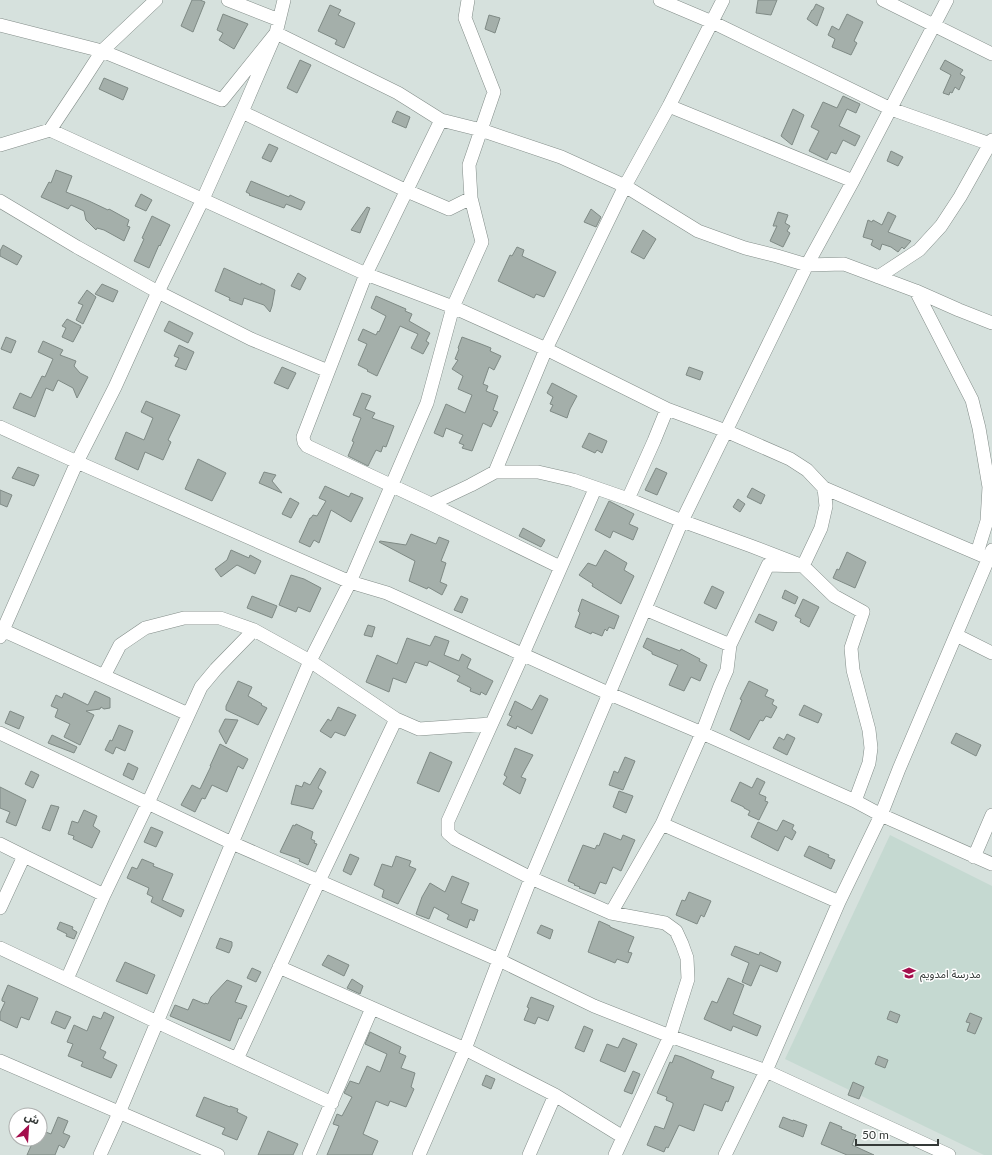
<svg xmlns="http://www.w3.org/2000/svg" width="992" height="1155" viewBox="0 0 992 1155" font-family="Lato,'Noto Sans Arabic',sans-serif">
<style>
.built{fill:#c5d9d1}
.building{fill:#a4afaa;stroke:#7f8a85}
.lines{fill:none;stroke-linecap:round;stroke-linejoin:round}
.minor-casing{stroke:#838d89;stroke-width:14}
.minor{stroke:#fff;stroke-width:13}
.labels{text-anchor:middle;dominant-baseline:central;stroke-width:3;stroke-linejoin:round;paint-order:stroke}
.poi-label{font-size:11px;fill:#353a38;stroke:#fff;text-anchor:start}
</style>
<rect width="100%" height="100%" fill="#d6e1dd"/>
<!-- built -->
<path class="built" d="M890 835 992 886V1155H984L785 1059Z"/>
<!-- building -->
<path class="building" d="M192 0H200L205 2 193 32 181 26Z
M758 0H777L771 15 756 13Z
M816 4 824 8 817 26 807 19 812 10H813Z
M330 5 341 10 338 15 355 23 344 48 335 44 337 40 318 31Z
M223 14 248 24 234 49 219 40 223 33 217 30Z
M847 14 863 22 854 41 857 43 851 55 832 47 835 39 828 35 832 26 839 30Z
M489 15 500 18 495 33 485 29Z
M300 60 311 65 297 93 287 88Z
M945 60 963 70 960 74 965 77 959 90 955 87 952 93 950 92 949 95 943 93 951 75 940 69Z
M104 78 128 88 123 100 99 89Z
M843 96 860 104 856 113 847 109 839 126 860 136 855 146 843 140 836 154 831 152 827 160 809 151 819 131 811 127 823 102 837 108Z
M793 109 804 115 792 145 781 136Z
M397 111 410 117 406 128 392 122Z
M269 144 278 148 271 162 262 158Z
M891 151 903 157 898 166 887 161Z
M56 170 72 176 66 192 89 201 108 210 109 209 129 220 127 226 130 227 124 241 104 230 97 228 96 230 86 220 84 211 71 205 68 209 41 197 49 182 51 183Z
M251 181 289 197 290 195 305 202 301 210 286 204 284 208 249 195 250 194 246 192Z
M141 194 152 200 146 211 135 206Z
M367 207 370 208 360 233 351 230Z
M591 209 601 217 596 227 584 222Z
M778 212 788 215 785 223 790 226 787 231 790 233 783 247 770 241 777 226H773Z
M888 212 896 216 888 232 911 241 904 249 902 247 898 252 891 247 882 244 880 250 871 245 873 240 863 237 868 220 872 222 873 220 882 225Z
M152 216 170 225 160 246 159 245 149 268 134 261 144 239 142 238Z
M643 230 656 239 644 259 631 252Z
M3 245 22 256 17 265 0 256V251Z
M517 247 524 250 522 256 556 272 544 297 536 294 534 298 498 281 510 255 512 256Z
M224 268 261 285V283L275 290 272 306 270 312 264 305 244 298 242 305 229 300 230 298 215 291Z
M298 273 306 278 300 290 291 286Z
M102 284 118 291 113 302 95 294Z
M87 290 96 297 83 324 76 320 83 305 78 303Z
M376 296 406 309 405 311 412 314 409 321 430 333 426 341 429 343 423 354 411 348 418 334 400 326 377 376 367 371 368 370 358 365 367 344 358 340 363 329 376 335 378 331 379 332 386 316 371 308Z
M67 319 81 326 80 328 81 327 73 342 62 337 66 328 62 326Z
M169 321 193 333 188 343 164 331Z
M6 337 16 341 11 353 1 349Z
M462 337 481 344 491 348 490 351 501 356 494 370 489 367 483 384 488 386 486 391 498 396 493 410 498 412 491 427 483 423 472 451 462 448 464 445 459 443 463 435 446 428 443 437 434 433 446 404 465 413 472 395 458 389 463 376 452 369 458 360 455 359 459 349 458 348Z
M43 341 63 350 60 355 76 361 74 366 80 373 88 377 77 398 73 388 58 380 53 391 46 388 35 417 13 408 20 393 31 398 42 376 45 377 53 359 38 352Z
M179 345 194 352 186 370 175 366 179 358 174 356Z
M282 367 296 373 288 389 274 383Z
M689 367 703 372 700 380 686 375Z
M552 383 577 396 570 409 567 418 550 411 553 405 550 404 553 397 547 393Z
M362 393 371 396 365 409 375 413 372 418 394 426 386 447 383 446 381 452 376 450 368 466 348 456 354 442 352 441 361 418 353 415Z
M146 401 180 415 168 440 171 442 163 460 145 452 138 470 115 459 126 432 144 440 153 418 141 412Z
M589 433 607 441 602 453 597 450 595 453 582 447Z
M198 459 226 473 212 501 185 489Z
M18 467 39 475 34 486 12 478Z
M656 468 667 473 657 495 645 490Z
M264 472 276 475 272 481 282 493 259 483Z
M325 486 349 497 351 493 363 498 351 522 331 510 319 543 314 540 310 547 299 542 310 518H311L313 515 317 516 326 501 319 498Z
M752 488 765 495 761 504 747 497Z
M0 490 12 495 7 507 0 504Z
M290 498 299 503 291 518 282 514Z
M738 499 745 504 740 512 733 507Z
M609 501 634 514 629 524 638 528 633 540 613 531 610 538 595 530Z
M523 528 545 540 541 547 519 536Z
M411 534 436 544 439 537 449 541 441 561 446 563 440 582 447 585 442 595 428 587 427 589 409 581 415 561 379 542 380 541 406 545Z
M231 550 249 558 250 555 261 561 255 574 237 565 221 577 215 569 227 560Z
M605 550 627 563 624 570 634 576 621 604 592 586 593 584 579 575 588 563 596 566Z
M847 552 866 562 855 588 833 578 837 569 839 570Z
M291 575 304 579 321 588 310 612 298 607 296 612 279 605Z
M712 586 724 592 716 609 704 603Z
M785 590 798 597 795 604 782 598Z
M252 596 277 606 272 618 247 608Z
M461 596 468 599 462 613 454 610Z
M582 599 619 616 614 629 609 627 607 631 605 629 602 636 592 632 591 634 575 627 580 613 578 611Z
M803 599 819 607 809 627 800 622 801 619 795 616Z
M759 614 777 622 773 631 755 622Z
M368 625 375 627 372 637 364 635Z
M435 636 449 641 444 655 459 661 462 654 471 659 467 668 493 681 486 695 481 692 480 695 470 691 471 688 457 681 460 676 429 661 427 666 415 662 406 683 393 678 389 692 366 682 377 655 397 664 407 638 430 646Z
M647 638 680 651 681 649 700 659 699 661 707 665 700 681 691 677 684 691 669 685 678 665 652 654V652L643 647Z
M238 681 252 687 248 696 262 704 261 705 267 708 258 725 226 710V706Z
M749 681 768 690 765 696 774 700 772 704 777 707 771 718 766 716 763 721 760 720 749 740 730 730 742 700 740 699Z
M95 691 110 698V708L104 709 101 707 100 709 86 711 94 715 80 745 64 737 70 724 55 717 58 709 51 706 56 695 62 698 64 693 88 705Z
M540 695 548 699 532 734 517 726 516 729 507 725 512 716 509 715 515 701 532 710Z
M804 705 822 714 818 723 799 715Z
M338 707 356 715 345 736 335 732 331 738 320 731 328 719 331 721Z
M10 711 24 717 19 729 5 723Z
M225 719 238 720 226 744 219 731Z
M119 725 133 731 125 751 116 747 113 754 105 750 110 740 112 741Z
M956 733 981 745 976 756 951 743Z
M787 734 795 738 787 755 773 748 779 737 784 740Z
M52 735 77 747 74 753 48 743Z
M220 744 248 759 243 769 238 766 227 792 212 785 205 799 202 798 195 812 181 805 192 785 200 789 211 766H210Z
M515 748 533 755 521 777 526 779 520 794 503 784 507 777 504 775Z
M430 752 452 762 439 792 417 783Z
M625 757 635 761 623 790 609 785 614 771 618 773Z
M128 763 138 768 133 780 123 775Z
M320 768 326 772 318 788 322 791 313 809 291 804 296 785 302 787 304 782 310 785Z
M31 771 39 775 33 788 25 784Z
M757 778 765 782 759 794 766 797 765 801 768 802 759 820 748 815 750 811 744 808V807L731 801 740 782 752 788Z
M0 787 26 800 16 826 6 822 10 812 0 808Z
M619 791 633 796 626 813 613 807Z
M51 805 59 807 50 831 42 828Z
M84 810 97 816 93 826 100 831 92 848 73 839 74 836 68 834 72 821 78 823Z
M783 820 794 825 792 829 796 832 792 840 785 836 778 851 751 837 758 822 777 831Z
M296 824 313 832 311 839 315 841 314 843 317 844 308 865 299 861 300 859 280 852 293 825 295 826Z
M151 827 163 832 156 847 144 842Z
M604 833 621 840 623 835 635 840 621 871 613 867 606 884 600 882 595 894 579 888 580 887 574 885 575 884 568 881 583 845 595 849 597 845 599 846Z
M809 846 829 855 828 857 835 860 831 869 804 856Z
M350 854 359 858 351 875 343 871Z
M396 856 411 861 409 866 416 869 398 904 382 897 384 890 374 885 382 864 392 867Z
M142 859 154 864 153 866 173 874 162 900 184 910 181 917 151 902 153 897 147 894 149 888 127 878 132 867 137 869Z
M452 876 469 883 461 903 478 910 474 921 470 919 467 928 447 919 449 915 434 907 429 919 416 914 422 897 430 883 445 892Z
M689 892 711 901 704 917 701 915 697 924 676 915 682 900 685 901Z
M599 921 610 926V927L634 937 628 952 632 953 628 963 617 959 615 963 588 952Z
M60 922 73 927 72 929 77 932 74 939 66 936 67 934 57 929Z
M541 925 553 930 550 939 537 933Z
M220 938 232 942V946L229 953 216 948Z
M735 946 759 955 760 952 781 962 777 972 760 965 751 986 742 982 749 963 731 955Z
M328 955 349 965 344 976 322 965Z
M125 962 155 975 147 994 116 981Z
M252 968 261 972 256 982 247 978Z
M728 978 744 985 733 1014 761 1026 757 1036 733 1026 731 1031 704 1019 712 1001 717 1003Z
M352 979 363 986 360 994 347 988Z
M227 980 242 986 235 1002 247 1006 241 1019 239 1018 230 1041 170 1016 175 1005 188 1010 193 999 205 1004V1003L208 1004 211 997Z
M8 985 38 998 29 1020 21 1017 17 1028 0 1020V1013L5 1002 2 1001V999Z
M531 997 554 1006 548 1021 538 1017 535 1024 524 1020 529 1008 527 1007Z
M56 1011 71 1017 65 1029 51 1023Z
M890 1011 900 1015 897 1023 887 1019Z
M104 1012 114 1017 100 1049 106 1052 103 1058 117 1065 111 1078 81 1066 83 1062 68 1056 73 1044 67 1042 74 1025 87 1031 93 1016 101 1019Z
M970 1013 982 1018 975 1034 967 1031 970 1023 966 1022Z
M584 1026 593 1030 584 1052 575 1048Z
M370 1032 401 1047 399 1053 406 1056 401 1068 415 1073 411 1087 414 1089 406 1107 390 1101 388 1106 376 1101 363 1134 378 1141 372 1155H327L339 1126 333 1124 337 1114 342 1116 352 1097 344 1093 350 1081 359 1084 367 1066 380 1072 387 1054 365 1044Z
M623 1038 637 1044 625 1072 600 1061 607 1044 618 1048Z
M675 1055 682 1057 714 1071 711 1078 734 1087 728 1102 726 1101 722 1111 704 1104 694 1131 679 1125 668 1148 666 1147 664 1152 647 1145 655 1126 664 1129 673 1105V1103L666 1100 667 1097 657 1093 670 1062 672 1063Z
M878 1056 888 1060 885 1068 875 1064Z
M633 1071 640 1074 632 1094 624 1091Z
M486 1075 495 1079 491 1089 482 1085Z
M853 1082 864 1087 859 1099 848 1095Z
M204 1097 230 1107V1106L238 1109 237 1112 247 1117 237 1140 222 1134 225 1128 196 1116Z
M58 1117 68 1121 63 1133 70 1136 64 1148 59 1145 55 1155H27L34 1139H40L43 1131 51 1134Z
M783 1117 793 1121V1120L807 1125 803 1137 779 1127Z
M830 1122 842 1127 841 1129 856 1135 852 1145 874 1155H847L821 1144Z
M268 1131 298 1144 293 1155H258Z"/>
<g class="lines">
<!-- minor casing -->
<g class="minor-casing">
<path id="minor" d="M228 0 279 20
M660 0 712 22 891 109 990 144
M883 0 992 54
M0 25 102 51 222 100 276 33 398 93 441 120 481 130 561 157 625 186 698 231 745 248 777 256 807 265 844 264 916 291 959 310 992 323
M669 106 853 181
M242 112 407 191 449 209 471 198
M441 120 366 274 303 437 304 442 307 446 431 504 560 567
M50 130 82 82 102 51 156 0
M0 145 50 130 366 274 453 307 546 349 667 409 726 431 790 459 807 470 824 488 988 558
M0 201 77 247 158 292 251 339 328 371
M878 277 919 250 941 226 960 197 992 140
M916 291 972 400 979 428 989 487 987 521 977 553
M0 427 77 462 350 582 387 593 610 694 702 733 855 801 881 815 992 864
M495 472 546 349 625 186 669 106 723 0
M595 489 523 654 448 821V833L455 839 531 878 611 913 665 923 676 931 682 944 687 958 688 979 670 1036 615 1155
M628 499 654 441 667 409
M431 504 471 485 495 472H538L573 480 628 499 682 521 751 546 803 566 834 596 863 612 851 648 853 670 869 730 871 748 869 763 855 801
M645 609 730 645
M0 629 188 714
M956 635 992 653
M0 637 77 462 115 387 158 292 203 199 242 112 276 33 284 0
M104 676 120 645 145 628 184 618H220L254 630 310 661 396 719 419 729 491 724
M0 733 232 843 499 960 594 1006 670 1036 766 1071 949 1155
M662 824 839 902
M0 844 24 856 0 908
M24 856 104 895 148 803 201 687 216 669 254 630
M974 857 992 815
M611 913 662 824 702 733 720 686 727 670 730 645 768 565 803 566 821 528 826 506 824 488
M0 948 157 1022 332 1103
M279 967 465 1049 555 1095 623 1137
M67 979 104 895
M237 1059 319 881 396 719
M0 1061 218 1155
M100 1155 119 1113 232 843 310 661 350 582 427 403 453 307 482 242 471 198 469 165 494 92 465 18 468 0
M309 1155 372 1008
M419 1155 465 1049 499 960 531 878 682 521 807 265 853 181 947 0
M529 1155 555 1095
M725 1155 766 1071 839 902 881 815 899 769 992 550"/>
</g>
<!-- minor -->
<use href="#minor" class="minor"/>
</g>
<!-- icons -->
<defs>
<g id="school-bare" transform="scale(1.08)"><path d="M0-5L7-2L0 1L-7-2ZM-4 1L0 2.5L4 1V4Q0 6-4 4Z" fill="#a40f4d" stroke="#fff" stroke-width="2.5" paint-order="stroke"/></g>
</defs>
<g fill-rule="evenodd">
<use href="#school-bare" x="909" y="973"/>
</g>
<g class="labels">
<!-- poi labels -->
<g class="poi-label">
<text x="920" y="973">مدرسة امدويم</text>
</g>
</g>
<!-- north arrow -->
<g transform="translate(28 1127) rotate(25)"><circle r="19" fill="#ffffff" stroke="#aeb0af"/>
<path d="M0-3L7 15L0 10L-7 15Z" fill="#a40f4d"/>
<text y="-6" font-size="11" font-weight="bold" text-anchor="middle" fill="#353a38">ش</text>
</g>
<!-- scale -->
<path d="M856 1139v6h82v-6" fill="none" stroke="#353a38" stroke-width="2"/>
<text x="862" y="1139" font-size="12" fill="#353a38" stroke="#ffffff" stroke-width="3" paint-order="stroke">50 m</text>
</svg>
